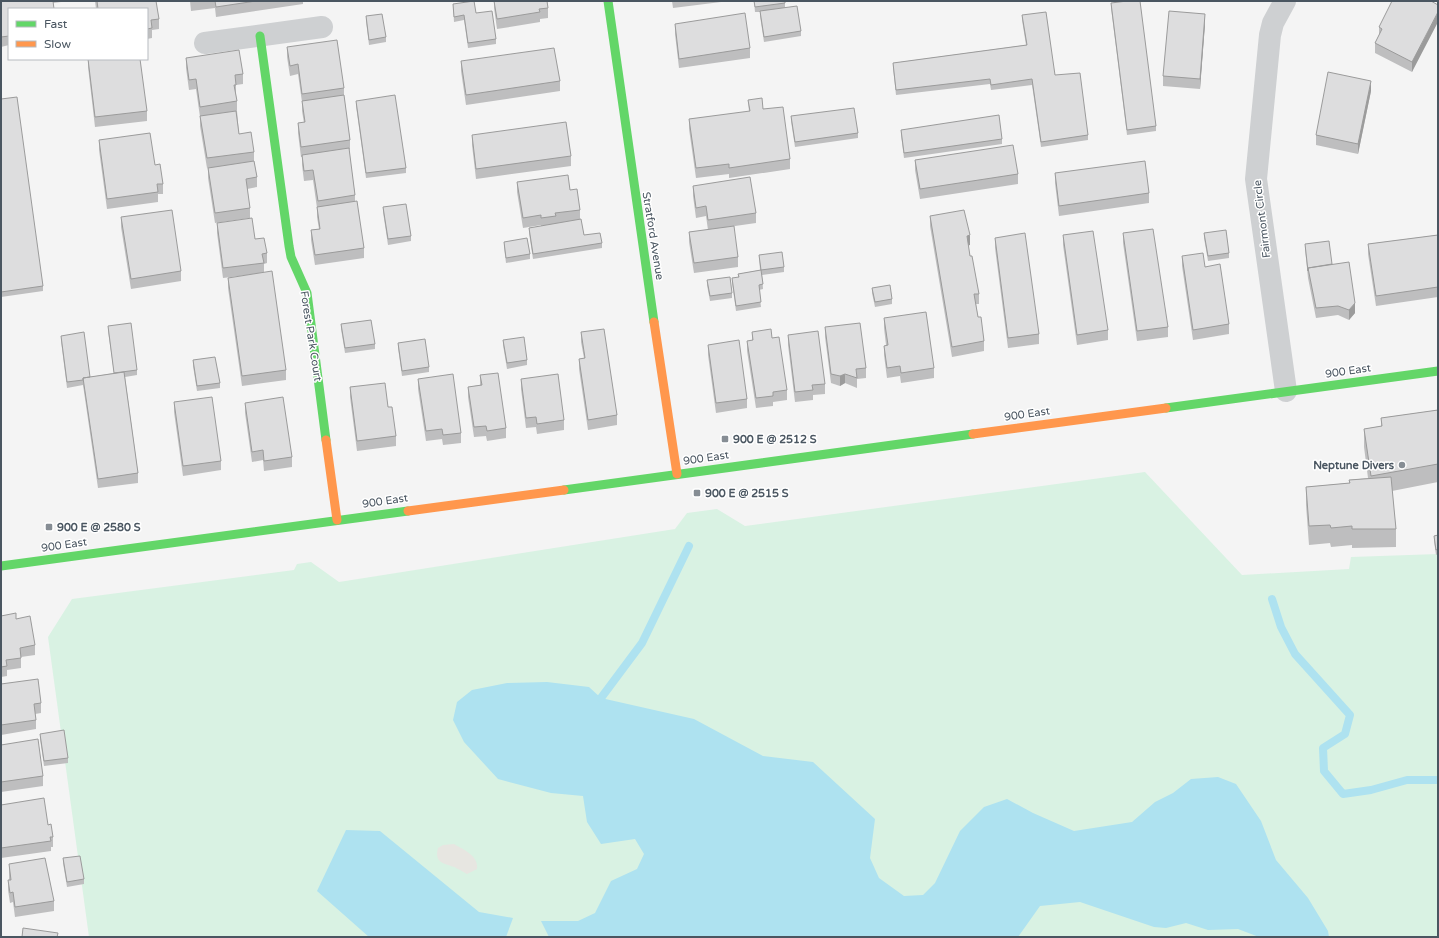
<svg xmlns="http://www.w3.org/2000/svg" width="1439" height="938" viewBox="0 0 1439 938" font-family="'Varela Round',sans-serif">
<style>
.green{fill:#d9f2e3}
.sand{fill:#e7e6e1}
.water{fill:#aee2f0}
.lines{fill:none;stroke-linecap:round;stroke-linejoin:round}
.stream{stroke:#aee2f0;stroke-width:8}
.street{stroke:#ced0d2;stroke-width:22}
.fast{stroke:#63d668;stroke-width:9}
.slow{stroke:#ff974d;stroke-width:9}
.wall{fill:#bebebf}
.shaded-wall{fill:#9b9b9b}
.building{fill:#ddddde;stroke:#9b9b9b}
.poi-dot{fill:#868d94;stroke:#fff;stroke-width:1.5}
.labels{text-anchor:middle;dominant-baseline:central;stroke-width:3;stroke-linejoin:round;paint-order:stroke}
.street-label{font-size:11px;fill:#4a5661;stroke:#fff}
.poi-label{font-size:11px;font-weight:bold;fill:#4a5661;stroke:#fff;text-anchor:start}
</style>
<rect width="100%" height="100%" fill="#f4f4f4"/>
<!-- green -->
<path class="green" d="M1145 472 1242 575 1349 569 1351 557 1438 554V937H89L48 637 72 599 294 570 297 564 311 562 339 582 675 529 687 513 717 509 745 526Z"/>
<!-- sand -->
<path class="sand" d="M454 844C464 850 479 856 477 869L467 874C463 872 461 870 458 869 449 863 433 866 438 848L443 845Z"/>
<!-- water -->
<path class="water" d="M547 682 589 687 601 698 694 719 763 756 813 762 875 819 870 858 879 878 904 896 923 895 935 883 960 831 984 807 1007 799 1033 813 1074 831 1132 822 1155 802 1173 793 1191 779 1218 777 1236 784 1261 821 1276 860 1308 898 1328 931 1329 937H1259L1238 929 1208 930 1186 923 1166 928 1154 927 1080 902 1040 906 1018 937H549L541 921H578L595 913 611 881 637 869 644 854 635 839 601 844 587 822 583 796 551 793 498 779 464 742 453 720 457 702 472 690 507 683Z
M346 830 380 831 479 912 513 918 506 937H369L317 891Z"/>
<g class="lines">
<!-- stream -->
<path class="stream" d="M1272 599 1281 627 1295 654 1350 715 1345 734 1323 748 1324 771 1343 794 1371 790 1407 780H1438
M601 698 642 643 689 546"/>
<!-- street -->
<path class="street" d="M1285 1 1273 23 1270 35 1256 179 1286 391
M205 43 322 27"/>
<!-- fast -->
<path class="fast" d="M608 1 654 322
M260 36 289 246 291 257 307 293 326 440
M1166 408 1438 371
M564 490 973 434
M1 566 408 511"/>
<!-- slow -->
<path class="slow" d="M654 322 677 474
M973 434 1166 408
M326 440 337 520
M408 511 564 490"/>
</g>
<!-- wall -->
<path class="wall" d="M1 1H61V2L9 9V45L1 47Z
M95 1H150L159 19V29L152 30V38L147 39V9H96Z
M190 1H303V4L216 17 215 8 191 11Z
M494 1H547L548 8V18L540 19V22L497 29 494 8Z
M672 1H729L673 8Z
M754 1H785V8L801 31V36L764 42 760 16V12H755Z
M1431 1 1412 72 1375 53V43L1379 35V27Z
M1111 3 1156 126V131L1127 135 1111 8Z
M453 4 476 13 496 39V44L468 48 464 20 454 22Z
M1022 15 1088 135V140L1041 147 1032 85 991 90 990 84 896 95 893 68V63L1026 45 1022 20Z
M366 16 386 37V42L369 45 366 21Z
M675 24 750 48V58L679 68 675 34Z
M1205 24 1200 89 1163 86V76Z
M287 47 344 88V97L350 140V149L349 150 355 195V201L364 248V258L315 265 311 240V230L319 229 317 217V208L313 180 304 181 302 165V157H301L298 133V123H304L302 111V102L298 74 290 76 287 57Z
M186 58 243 74V84L236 85V95L237 101V111L239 134 254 152V161L257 177V187L247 189 250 208V218L215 223 208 178V168L217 167 207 168 200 126V117L196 89 189 90 186 68Z
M88 59 147 111V121L95 127 88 67Z
M461 61 560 81V91L466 105 461 71Z
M1371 91 1358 154 1316 145V135Z
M1 99 43 286V291L1 297Z
M748 100 763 109 790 159V169L729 178V174L696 178 689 129V119L749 112Z
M356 101 406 168V173L366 178 356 106Z
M791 116 858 133V138L795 147 791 121Z
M901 130 1002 139V144L904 158 901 135Z
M472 135 571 156V166L476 179 472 145Z
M99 140 155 165 163 184V194H158V202L107 209 99 150Z
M915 160 1018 174V184L920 199 915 170Z
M1055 173 1149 193V203L1059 216 1055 183Z
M517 182 570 190 580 210V219L584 235 602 243V248L533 259 529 233V228L541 226V225L523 228 517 192Z
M693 186 756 213V223L728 227 738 257V267L694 273 689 242V232L708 230 706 216 696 218 693 196Z
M383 207 411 236V241L388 245 383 212Z
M930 216 970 245H968L970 256 979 294V304H976L978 317 984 341V351L952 357 930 226Z
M121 217 181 271V281L131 289 121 227Z
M217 223 255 239 267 253V263L264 264V273L223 278 217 233Z
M1123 233 1168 327V337L1137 341 1123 243Z
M1204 233 1229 253V258L1208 261 1204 238Z
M1063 235 1108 330V340L1077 345 1063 245Z
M1438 235V297L1376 306 1368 254V244Z
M995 238 1039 334V344L1008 348 995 248Z
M504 242 530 254V259L506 263 504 247Z
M1305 244 1332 264 1355 313 1349 320 1338 315 1316 318 1308 278 1305 249Z
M759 255 784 267V272L762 275 763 289 759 290 761 307 736 311 732 283V278H738V274L760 270Z
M1182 256 1205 267 1229 324V334L1193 340 1182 266Z
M228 278 286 370V380L242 386 228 288Z
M707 280 732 293V298L710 301 707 285Z
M872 288 892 299V304L875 307 872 293Z
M884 318 934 368V378L901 383 900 376 887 378 884 355V346L886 345 884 328Z
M341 324 375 344V349L345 353 341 329Z
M108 326 137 370V375L125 377 138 473V483L98 488 83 385 67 388 61 341V336L90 377 114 373 108 331Z
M825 327 866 368V378L857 379V388L845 383 840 386 831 383 825 337Z
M581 332 617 415V425L588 430 579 369V359L584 358 581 342Z
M752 332 772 338 787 390V400L773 402V406L756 408 747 351V341L752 340Z
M788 335 825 384V394L813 395V400L795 402 788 345Z
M503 340 527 360V365L507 369 503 345Z
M398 343 429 367V372L402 376 398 348Z
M708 345 747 399V408L716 413 708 355Z
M193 360 220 383V388L197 391 193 366Z
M480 375 506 428V438L487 441 486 436 474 437 468 397V387L480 385Z
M418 379 461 433V443L443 445 442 439 426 441 418 389Z
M521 379 564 420V430L537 434 536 427 526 428 521 389Z
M350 387 388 407 396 436V446L357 451 350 397Z
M174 402 221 461V470L183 476 174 412Z
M245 403 292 457V467L264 471 263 460 252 462 245 413Z
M1438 410V482L1392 491 1396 529V547L1352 548V545L1331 547 1330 543 1309 545 1306 505V487L1349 483V480L1368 478 1364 447V429L1381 426V418Z
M1438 535V554L1436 555 1434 541V536Z
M1 616 16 619 35 645V655L21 657V668L7 670V676L1 677Z
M1 684 41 703V713L35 714 36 720V729L1 735Z
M40 734 68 758V763L44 766 40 739Z
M1 745 43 776V786L1 792Z
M1 805 48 825 53 837V847H51V851L1 858Z
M63 858 84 879V884L67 887 63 863Z
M9 864 54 901V911L15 917 13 902 10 903 8 890V880H9Z"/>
<!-- shaded-wall -->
<path class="shaded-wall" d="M1438 12V22L1412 72V62Z
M1205 14V24L1200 89V79Z
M1371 81V91L1358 154V144Z
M970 235V245L967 246V236Z
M1355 303V313L1349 320V310Z
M845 374V383L840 386V376Z"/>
<!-- building -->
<path class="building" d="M1 1H53L54 9H9V36L1 37Z
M97 1H156L159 19 151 20 152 28 147 29V9H98Z
M215 1H256L216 7Z
M474 1 476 13 492 11 496 39 468 43 464 15 454 17 453 4Z
M494 1H547L548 8 539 9 540 12 497 19Z
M754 1H785V3L755 7Z
M1127 1H1140L1156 126 1127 130 1111 3Z
M1392 1H1431L1438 5V12L1412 62 1375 43 1382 29 1379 27Z
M797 6 801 31 764 37 760 11Z
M1169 11 1205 14 1200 79 1163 76Z
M1046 12 1055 75 1080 73 1088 135 1041 142 1032 79 991 85 990 79 896 90 893 63 1027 45 1022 15Z
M745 13 750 48 679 59 675 24Z
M382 14 386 37 369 40 366 16Z
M337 40 344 88 302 94 298 64 290 66 287 47Z
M554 48 560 81 466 95 461 61Z
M239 50 243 74 235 75 236 85H234L237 101 200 107 196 79 189 80 186 58Z
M88 59H140L147 111 95 117Z
M1328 72 1371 81 1358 144 1316 135Z
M344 95 350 140 301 147 298 123 305 122 302 101Z
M395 95 406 168 366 173 356 101Z
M17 97 43 286 1 292V99Z
M762 98 763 109 783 107 790 159 729 168V164L696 168 689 119 750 111 748 100Z
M854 108 858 133 795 142 791 116Z
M236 111 239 134 251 132 254 152 207 158 200 116Z
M999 115 1002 139 904 153 901 130Z
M566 122 571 156 476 169 472 135Z
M150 133 155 165 160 164 163 184H157L158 192 107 199 99 140Z
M1013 145 1018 174 920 189 915 160Z
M349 148 355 195 318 201 313 170 304 171 302 155Z
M254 161 257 177 246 179 250 208 215 213 208 168Z
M1145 161 1149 193 1059 206 1055 173Z
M568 175 570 190 577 189 580 210 555 213 556 216 541 218V215L523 218 517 182Z
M750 177 756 213 708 220 706 206 696 208 693 186Z
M357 201 364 248 315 255 311 230 320 229 317 207Z
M406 204 411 236 388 239 383 207Z
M172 210 181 271 131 279 121 217Z
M964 210 970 235 967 236 970 256H972L979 294H974L978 317H981L984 341 952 347 930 216Z
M252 218 255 239 264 238 267 253 262 254 264 263 223 268 217 223Z
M581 219 584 235 600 233 602 243 533 254 529 228Z
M734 226 738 257 694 263 689 232Z
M1153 229 1168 327 1137 331 1123 233Z
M1226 230 1229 253 1208 256 1204 233Z
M1093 231 1108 330 1077 335 1063 235Z
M1025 233 1039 334 1008 338 995 238Z
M1438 235V287L1376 296 1368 244Z
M527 238 530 254 506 258 504 242Z
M1329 241 1332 264 1308 268V271L1305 244Z
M782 252 784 267 761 270 759 255Z
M1203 253 1205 267 1220 264 1229 324 1193 330 1182 256Z
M1349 262 1355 303 1349 310 1338 306 1316 308 1308 268Z
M761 270 763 284 759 285 761 302 736 306 732 278 739 277 738 274Z
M272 271 286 370 242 376 228 278Z
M730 277 732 293 710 296 707 280Z
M890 285 892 299 875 302 872 288Z
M926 312 934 368 901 373 900 366 887 368 884 346 888 345 884 318Z
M371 320 375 344 345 348 341 324Z
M131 323 137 370 114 373 108 326Z
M860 323 866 368 856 369 857 378 845 374 840 376 831 374 825 327Z
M604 329 617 415 588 420 579 359 585 358 581 332Z
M771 329 772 338 779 337 787 390 773 392V396L756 398 747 341 753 340 752 332Z
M818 331 825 384 812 385 813 390 795 392 788 335Z
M84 332 90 377 83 378V380L67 382 61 336Z
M524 337 527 360 507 363 503 340Z
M425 339 429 367 402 371 398 343Z
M739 340 747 399 716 403 708 345Z
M215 357 220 383 197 386 193 360Z
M124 372 138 473 98 479 83 378Z
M498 373 506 428 487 431 486 426 474 427 468 387 482 385 480 375Z
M453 374 461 433 443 435 442 429 426 431 418 379Z
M558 374 564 420 537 424 536 417 526 418 521 379Z
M385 383 388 407H392L396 436 357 441 350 387Z
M212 397 221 461 183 466 174 402Z
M283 397 292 457 264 461 263 450 252 452 245 403Z
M1438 410V464L1371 476 1364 429 1382 426 1381 418Z
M1391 477 1396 529H1352V526L1331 528 1330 525 1309 526 1306 487 1350 483 1349 480Z
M1438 535V549L1436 550 1434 536Z
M16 613V619L30 616 35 645 20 648 21 658 6 660 7 666 1 667V616Z
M38 679 41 703 34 704 36 720 1 725V684Z
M64 730 68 758 44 761 40 734Z
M38 739 43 776 1 782V745Z
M44 798 48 825 51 824 53 837H50L51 841 1 848V805Z
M80 856 84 879 67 882 63 858Z
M45 858 54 901 15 907 13 892 10 893 8 880H11L9 864Z
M23 928 58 933 57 937H22Z"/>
<!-- markers -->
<g class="poi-dot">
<rect x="721" y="435" width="8" height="8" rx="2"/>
<circle cx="1402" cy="465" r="4"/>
<rect x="693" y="489" width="8" height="8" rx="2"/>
<rect x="45" y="523" width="8" height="8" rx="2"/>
</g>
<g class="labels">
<!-- street labels -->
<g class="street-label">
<text transform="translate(1262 219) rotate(-97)">Fairmont Circle</text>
<text transform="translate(653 236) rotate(81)">Stratford Avenue</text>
<text transform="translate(311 336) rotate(81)">Forest Park Court</text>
<text transform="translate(1348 371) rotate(-8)">900 East</text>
<text transform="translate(1027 414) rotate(-8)">900 East</text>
<text transform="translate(706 458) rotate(-8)">900 East</text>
<text transform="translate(385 501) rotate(-8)">900 East</text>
<text transform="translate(64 545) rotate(-8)">900 East</text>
</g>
<!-- poi labels -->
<g class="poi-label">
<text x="733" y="439">900 E @ 2512 S</text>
<text x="1394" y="465" text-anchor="end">Neptune Divers</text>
<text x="705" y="493">900 E @ 2515 S</text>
<text x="57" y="527">900 E @ 2580 S</text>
</g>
</g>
<!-- border -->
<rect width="1439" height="938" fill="none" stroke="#4a5661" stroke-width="4"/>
<!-- legend -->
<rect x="8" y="8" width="140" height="52" fill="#ffffff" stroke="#b7bbc0"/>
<rect x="16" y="21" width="20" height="6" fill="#63d668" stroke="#b7bbc0"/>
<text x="44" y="28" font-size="12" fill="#4a5661">Fast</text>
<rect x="16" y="41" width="20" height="6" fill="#ff974d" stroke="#b7bbc0"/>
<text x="44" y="48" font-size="12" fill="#4a5661">Slow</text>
</svg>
